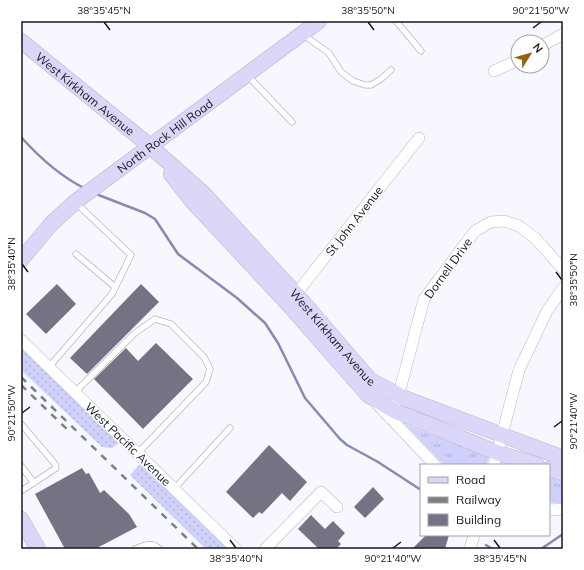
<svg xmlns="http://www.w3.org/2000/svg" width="584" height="570" viewBox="0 0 584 570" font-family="Mulish,sans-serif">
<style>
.grass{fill:url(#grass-dots)}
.park{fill:url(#park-tufts)}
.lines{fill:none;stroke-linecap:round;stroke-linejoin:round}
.stream{stroke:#8989b5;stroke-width:2.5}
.building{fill:#737383}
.lane-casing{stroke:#b5b6c7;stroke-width:7}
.street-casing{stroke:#b5b6c7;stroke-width:12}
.secondary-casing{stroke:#b5b6c7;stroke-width:16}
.lane{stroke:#fff;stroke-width:5.5}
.street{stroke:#fff;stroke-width:11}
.secondary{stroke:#dad7f8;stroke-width:15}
.rail{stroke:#7e7f85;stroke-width:2.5;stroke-dasharray:7 7;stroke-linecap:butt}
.ticks{fill:none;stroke:#17171d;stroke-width:1.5}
.labels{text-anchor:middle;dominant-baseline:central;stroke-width:3;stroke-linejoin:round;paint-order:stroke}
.street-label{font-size:12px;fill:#17171d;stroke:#fff}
.neatline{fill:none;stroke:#17171d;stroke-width:1.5}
.ticks-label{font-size:10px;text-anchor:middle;fill:#17171d}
</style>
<defs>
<pattern id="grass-dots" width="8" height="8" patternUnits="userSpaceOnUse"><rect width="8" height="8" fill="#cfd0fc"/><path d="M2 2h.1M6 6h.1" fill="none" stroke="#b1b2d8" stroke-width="1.8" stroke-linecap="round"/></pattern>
<pattern id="park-tufts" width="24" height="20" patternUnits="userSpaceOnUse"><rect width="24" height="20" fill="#cfd0fc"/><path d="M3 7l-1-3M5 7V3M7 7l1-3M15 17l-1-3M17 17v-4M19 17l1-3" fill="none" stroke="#b1b2d8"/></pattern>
</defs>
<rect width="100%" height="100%" fill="#f7f8ff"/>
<!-- grass -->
<path class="grass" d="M21 347 119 443 112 448 102 447 21 370Z
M140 464 229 549H206L130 475Z"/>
<!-- park -->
<path class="park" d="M406 425 489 457 487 465H444Z
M549 476 563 480V503H549Z"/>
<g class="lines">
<!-- stream -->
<path class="stream" d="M21 137C39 157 60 176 84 188
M96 194 145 213 155 219 178 254 237 298 265 323 278 343 305 398 340 439 347 445 378 462 421 490
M486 545 492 549
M541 549 563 534"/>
</g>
<!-- building -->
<path class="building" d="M57 284 76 304 46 334 26 314Z
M141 284 159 302 87 374 70 358Z
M156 343 193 379 143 429 94 379 126 348 138 361Z
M269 445 307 482 290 501 282 493 262 514 259 512 253 518 226 492Z
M82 468 86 474 89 473 100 493 104 490 129 514 137 527 95 549H65L35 494Z
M373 487 384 499 365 518 354 507Z
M311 515 325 529 333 521 345 533 338 541 341 544 336 549H319L298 529Z
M426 535H449L445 549H412Z"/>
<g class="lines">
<!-- lane casing -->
<g class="lane-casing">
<path id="lane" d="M396 21 421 51
M302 34 329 53 341 72 353 81 365 85H371L381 79 391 70
M247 75 292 122
M76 254 115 287
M49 367 112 294 131 255 75 202
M75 392 135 333 155 319 171 324 204 357 210 369 206 382 138 453
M21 424 55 464 56 468 21 491
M21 466 34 483
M174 489 230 428
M135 549C145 545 151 541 160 549"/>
</g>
<!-- street casing -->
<g class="street-casing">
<path id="street" d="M542 46 563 34
M494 71 518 60
M292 299 419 138
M21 340 236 549
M397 401 424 299 475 231 491 222 504 221 519 226 535 238 563 269
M378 405 435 465
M494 465 519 370 547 311 563 288
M549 510 563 509
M265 549 321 492 337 507
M470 549 474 535"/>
</g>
<!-- secondary casing -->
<g class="secondary-casing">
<g id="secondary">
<path id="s1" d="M21 41 150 146 203 193 296 294 370 380 404 398 563 458"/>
<path d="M171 174 192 201 288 304 368 395 395 411 498 453 537 465"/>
<path id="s2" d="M21 260 51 224 75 202 319 21"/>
<path d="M549 469 563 473"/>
<path d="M21 519 38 549"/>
</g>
</g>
<!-- lane -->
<use href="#lane" class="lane"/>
<!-- street -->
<use href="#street" class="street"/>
<!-- secondary -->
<use href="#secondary" class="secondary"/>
<!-- rail -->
<path class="rail" d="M21 377 198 549
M21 385 71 433"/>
</g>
<!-- ticks -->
<path class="ticks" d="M104 22 110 30M368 22 374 30M533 28 541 22M22 264 28 272M556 272 562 280M22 413 30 407M554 427 562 421M230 540 236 548M494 540 500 548M393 548 401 542"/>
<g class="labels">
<!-- street labels -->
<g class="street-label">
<text stroke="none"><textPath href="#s1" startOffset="83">West Kirkham Avenue</textPath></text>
<text stroke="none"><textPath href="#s2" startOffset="191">North Rock Hill Road</textPath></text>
<text transform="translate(354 221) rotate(-52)">St John Avenue</text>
<text transform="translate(448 268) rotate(-54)">Dornell Drive</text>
<text stroke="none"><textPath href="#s1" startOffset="431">West Kirkham Avenue</textPath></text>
<text transform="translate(128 444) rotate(44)">West Pacific Avenue</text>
</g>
</g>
<!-- border -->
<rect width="584" height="570" fill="none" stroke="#ffffff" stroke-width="44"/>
<!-- legend -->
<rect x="420" y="464" width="130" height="72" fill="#ffffff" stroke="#a2a2a5"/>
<rect x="428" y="477" width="20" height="6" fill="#dad7f8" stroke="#a2a2a5"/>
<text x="456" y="484" font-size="12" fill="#17171d">Road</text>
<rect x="428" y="497" width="20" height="6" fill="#7e7f85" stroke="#a2a2a5"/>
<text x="456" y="504" font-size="12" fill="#17171d">Railway</text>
<rect x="428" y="514" width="20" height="12" fill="#737383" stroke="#a2a2a5"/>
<text x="456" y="524" font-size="12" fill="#17171d">Building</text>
<!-- north arrow -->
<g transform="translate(530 54) rotate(53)"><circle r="19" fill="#ffffff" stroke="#a2a2a5"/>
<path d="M0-3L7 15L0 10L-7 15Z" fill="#936311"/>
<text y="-6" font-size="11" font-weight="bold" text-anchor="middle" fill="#17171d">N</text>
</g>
<rect x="22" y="22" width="540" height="526" class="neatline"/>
<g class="ticks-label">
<text x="104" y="14">38°35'45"N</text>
<text x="368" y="14">38°35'50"N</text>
<text x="541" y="14">90°21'50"W</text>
<text transform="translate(11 264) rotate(-90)" y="4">38°35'40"N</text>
<text transform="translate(573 280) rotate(-90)" y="4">38°35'50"N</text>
<text transform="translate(11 413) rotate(-90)" y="4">90°21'50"W</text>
<text transform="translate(573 421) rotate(-90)" y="4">90°21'40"W</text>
<text x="236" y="562">38°35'40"N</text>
<text x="393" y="562">90°21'40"W</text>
<text x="500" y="562">38°35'45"N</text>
</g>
</svg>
